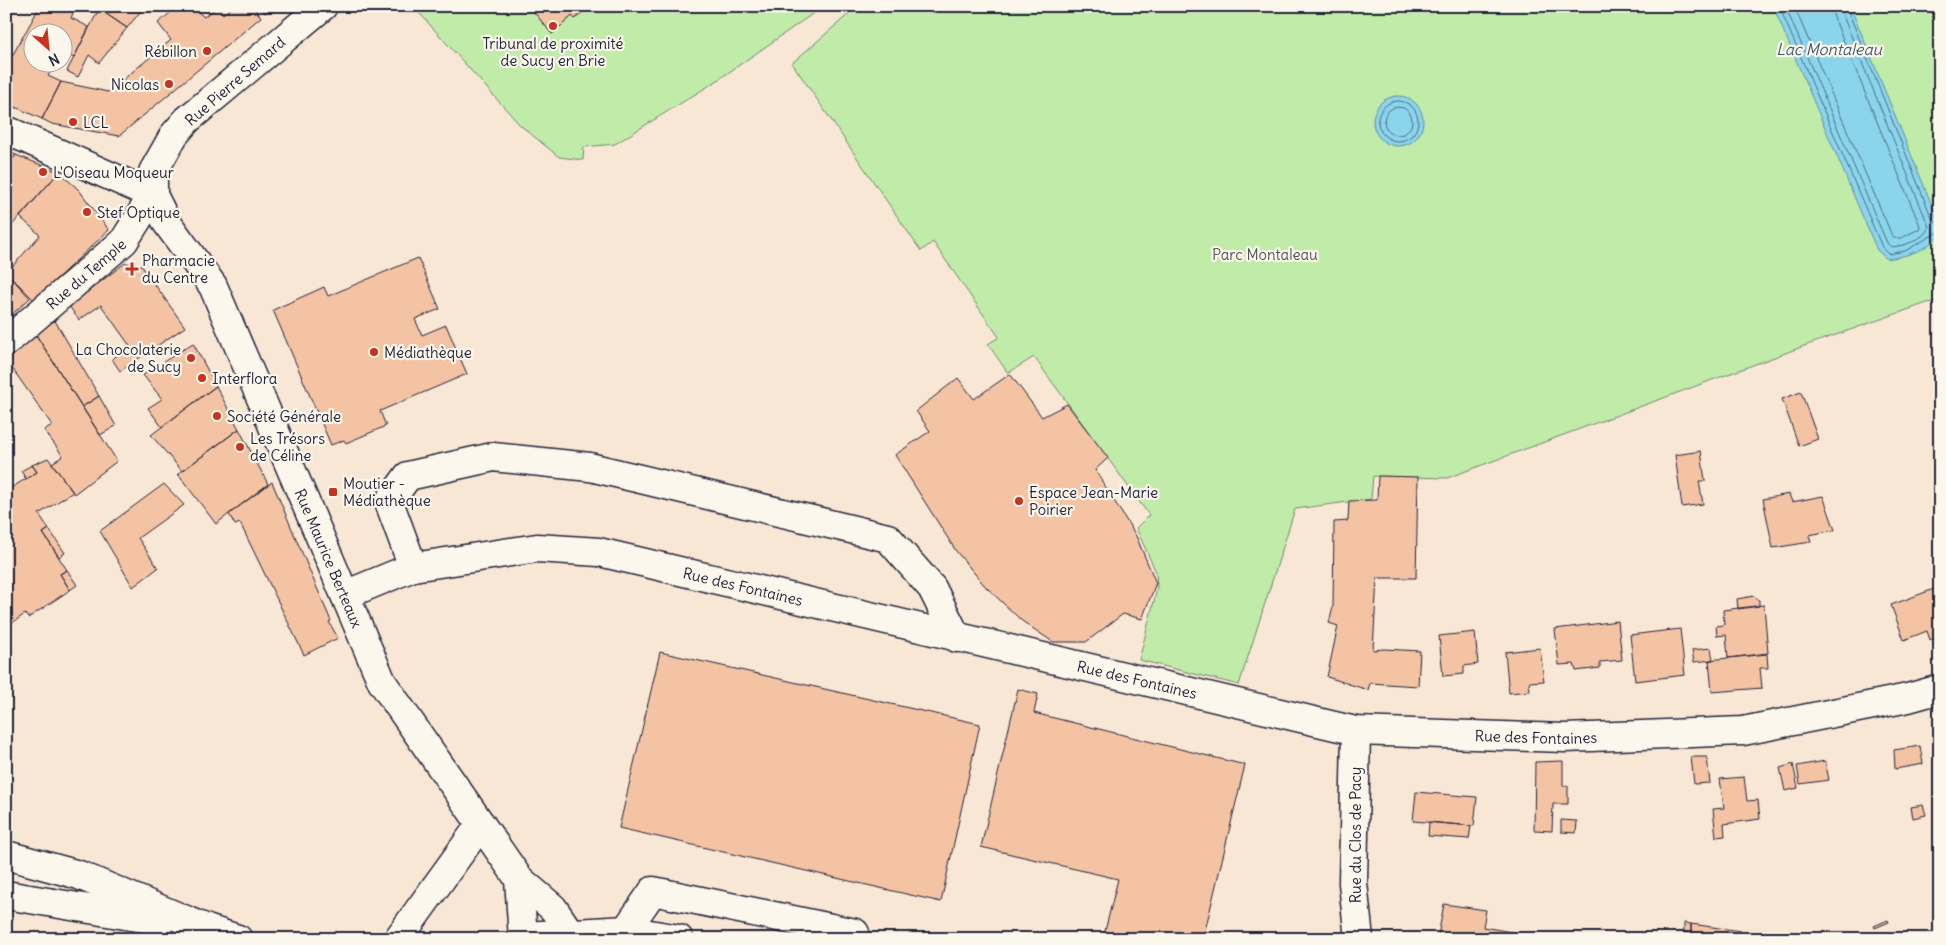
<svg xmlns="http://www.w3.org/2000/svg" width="1946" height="945" viewBox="0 0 1946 945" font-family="Delius,sans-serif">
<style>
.green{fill:#c0eba8;stroke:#718672}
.water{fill:#8bd5ec;stroke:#618da5}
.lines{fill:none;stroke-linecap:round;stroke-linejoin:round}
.shore{stroke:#4c6a82;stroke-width:1}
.building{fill:#f4c3a4;stroke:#22223b}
.minor-casing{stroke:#22223b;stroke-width:31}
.minor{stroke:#fbf7ec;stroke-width:28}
.poi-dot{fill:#c8321e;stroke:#fbf7ec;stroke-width:2}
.labels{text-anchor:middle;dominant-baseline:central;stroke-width:4.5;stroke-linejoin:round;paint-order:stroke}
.poi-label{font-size:15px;fill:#22223b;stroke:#fbf7ec;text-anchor:start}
.street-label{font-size:15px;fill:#22223b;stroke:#fbf7ec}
.park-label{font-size:15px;fill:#4a5456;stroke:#fbf7ec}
.water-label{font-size:16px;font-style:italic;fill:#425870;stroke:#fbf7ec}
</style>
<rect width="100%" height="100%" fill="#f9e7d6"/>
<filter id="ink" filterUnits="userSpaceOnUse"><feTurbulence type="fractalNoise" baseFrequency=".02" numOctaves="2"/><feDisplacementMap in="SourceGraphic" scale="10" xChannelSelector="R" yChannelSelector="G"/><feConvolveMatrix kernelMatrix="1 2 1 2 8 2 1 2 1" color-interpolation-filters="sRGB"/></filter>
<g filter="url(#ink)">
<!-- green -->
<path class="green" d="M413 6H529L552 34 572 16 575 19 590 6H815L818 10 715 82 615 144 584 147 583 160 559 157 520 125Z
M858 6H1940V301L1927 303 1807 345 1447 478 1373 476 1371 499 1295 509 1239 685 1139 660 1157 589 1156 572 1136 528 1149 515 1034 357 1008 373 988 344 999 337 933 242 921 251 792 63Z"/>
<!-- water -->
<path class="water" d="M1773 6H1850L1938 220 1939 235C1926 251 1907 256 1887 259L1877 250Z
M1373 121a25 25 0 1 1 50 0a25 25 0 1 1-50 0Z"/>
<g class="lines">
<!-- shore -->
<path class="shore" d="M1779 6 1882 247 1889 254 1905 251 1940 231
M1785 6 1887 243 1891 247C1904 246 1924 240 1929 227L1839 6
M1794 6 1893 238H1901L1919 229 1920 226 1833 15 1832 6
M1846 6 1933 221 1940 224
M1378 121a20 20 0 1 1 40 0a20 20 0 1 1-40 0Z
M1384 121a14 14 0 1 1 28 0a14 14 0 1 1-28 0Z"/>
</g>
<!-- building -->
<path class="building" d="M40 6H76L71 18 89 27 74 58 62 52V32H32V62H45L44 66 52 70 48 76 61 82 42 119 6 103V67Z
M100 6H145L127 28 99 9Z
M174 6H191L204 17 216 8 215 6H225L220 10 223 14 234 6H253L261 17 119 136 52 124 42 119 61 82 108 92 171 40 158 23 176 8Z
M260 6H274L265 13Z
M529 6H590L575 19 572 16 552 34Z
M99 9 127 28 99 63 89 55 78 77 67 71Z
M6 51 13 54 6 67Z
M6 151 16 155 6 166Z
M16 155 59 172 7 231 6 166Z
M59 172 79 190 109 230 34 300 6 272V261L12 267 40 235 20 217Z
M6 236 10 241 12 249 6 255Z
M418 258 440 309 415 319 422 335 446 325 467 374 380 411 386 426 346 443 344 440 331 445 273 310 324 287 328 296Z
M125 263 141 265 185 327 120 371 112 359 130 346 101 305 79 320 69 306Z
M6 272 30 298 6 320Z
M54 319 99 396 82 407 36 335Z
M36 335 117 461 74 494 52 463 63 456 44 430 52 425 7 361Z
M193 343 216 386 162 427 148 408 162 399 143 375Z
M1010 374 1042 417 1067 404 1108 458 1095 470 1136 536 1156 583 1142 619 1123 614 1086 642H1053L1022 621 985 586 956 551 895 455 930 431 916 411 958 378 974 399Z
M216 386 239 429 182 471 151 435Z
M1801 392 1818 439 1799 446 1782 399Z
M99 396 116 426 100 435 82 407Z
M239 429 268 484 216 524 178 474Z
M1701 451 1705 481H1699L1703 504 1682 507 1675 455Z
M48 458 73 492 39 514 49 529 43 533 67 570 60 574 70 590 28 618 25 614 6 627V491L37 472 32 465Z
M32 465 37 472 26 479 21 471Z
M1378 476 1418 477 1416 578H1377L1373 650 1384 649 1420 651 1418 686 1370 683 1368 690 1327 677 1338 626 1329 623 1333 606 1334 522 1348 521 1349 501 1377 500Z
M272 482 331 621 329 622 338 638 304 655 240 523 235 525 229 514Z
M164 484 184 505 138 538 158 568 133 587 100 531Z
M1789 494 1792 502 1823 496 1835 530 1809 535 1811 542 1773 548 1763 499Z
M49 529 65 553 59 557 43 533Z
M67 570 77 585 70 590 60 574Z
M1934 589 1940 604V636L1930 640 1927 631 1904 640 1891 605Z
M1754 596 1759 600V606L1738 609 1737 599Z
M1764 605 1768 653 1728 658 1726 635 1717 636 1716 626 1724 625 1723 610Z
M1618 621 1622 660 1600 662V668L1576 671 1574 664 1559 665 1555 629Z
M1680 629 1685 675 1635 681 1630 635Z
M1475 632 1478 664 1464 666V674L1443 676 1439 636Z
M1540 648 1544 681 1529 682 1530 691 1509 693 1505 652Z
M1711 648 1713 660 1694 662 1692 650Z
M660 652 980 724 941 902 619 828Z
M1767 654 1768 668H1760L1762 688 1712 692 1709 660Z
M1018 689 1038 694 1034 713 1245 765 1203 939H1103L1118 879 981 847Z
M1920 746 1923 764 1895 769 1894 750Z
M1691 757H1707L1710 783 1694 784Z
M1563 761V786H1568V804H1553L1552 831 1534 830 1535 762Z
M1825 761 1829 780 1800 784 1797 766Z
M1793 764 1798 788 1785 791 1780 768Z
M1744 777 1747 801 1758 800 1760 819 1724 824 1725 836 1716 837 1713 809 1724 808 1720 779Z
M1416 792 1477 797 1474 826 1413 821Z
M1923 805 1926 815 1913 818 1911 807Z
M1561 820 1577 821 1576 833 1561 832Z
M1429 822 1471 826 1469 839 1428 836Z
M1444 904 1486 910 1483 927 1517 933 1520 939H1454L1438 936Z
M1888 920 1889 922 1875 928 1874 926Z
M1684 923 1691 924V934L1684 933Z
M1691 924 1741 931 1740 939H1696V935L1691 934Z"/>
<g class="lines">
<!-- minor casing -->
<g class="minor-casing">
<g id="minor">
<path id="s1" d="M323 6 187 120 174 135 153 172V195L167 223 213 286 382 682 519 879 553 908 574 939"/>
<path d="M6 130 153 195"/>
<path id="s2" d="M6 342 124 241 153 195"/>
<path d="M413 567 389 502 408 476 493 457 590 467 888 538 932 588 957 638"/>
<path id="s3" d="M345 595 413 567 537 548 599 552 1356 731 1565 738 1743 731 1908 698 1940 689"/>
<path d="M1356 731 1353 883 1359 939"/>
<path d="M6 855 79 875 207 929 238 939"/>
<path d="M519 879 523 939"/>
<path d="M6 895 161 921"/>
<path d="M626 930 653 891 855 933 854 939"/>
<path d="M524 936 626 930 679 939"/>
<path d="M398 939 481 824"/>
</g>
</g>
<!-- minor -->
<use href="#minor" class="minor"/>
</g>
</g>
<!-- markers -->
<g class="poi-dot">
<circle cx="553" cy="26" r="5"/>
<circle cx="207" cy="51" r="5"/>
<circle cx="169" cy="84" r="5"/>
<circle cx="73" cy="122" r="5"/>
<circle cx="43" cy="172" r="5"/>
<circle cx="87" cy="212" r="5"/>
<path d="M129.5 261.5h5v5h5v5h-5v5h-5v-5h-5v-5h5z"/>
<circle cx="374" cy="352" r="5"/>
<circle cx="191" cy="358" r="5"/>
<circle cx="202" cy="378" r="5"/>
<circle cx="217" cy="416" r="5"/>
<circle cx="240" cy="447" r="5"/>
<rect x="328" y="487" width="10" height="10" rx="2.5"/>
<circle cx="1019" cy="501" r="5"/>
</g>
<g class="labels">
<!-- poi labels -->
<g class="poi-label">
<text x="553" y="43" text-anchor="middle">Tribunal de proximité<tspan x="553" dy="17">de Sucy en Brie</tspan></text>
<text x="197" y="51" text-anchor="end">Rébillon</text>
<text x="159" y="84" text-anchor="end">Nicolas</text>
<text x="83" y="122">LCL</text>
<text x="53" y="172">L'Oiseau Moqueur</text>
<text x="97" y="212">Stef Optique</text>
<text x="142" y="260">Pharmacie<tspan x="142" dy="17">du Centre</tspan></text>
<text x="181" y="349" text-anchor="end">La Chocolaterie<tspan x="181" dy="17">de Sucy</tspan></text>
<text x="384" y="352">Médiathèque</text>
<text x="212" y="378">Interflora</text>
<text x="227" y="416">Société Générale</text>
<text x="250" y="438">Les Trésors<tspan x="250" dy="17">de Céline</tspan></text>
<text x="343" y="483">Moutier -<tspan x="343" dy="17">Médiathèque</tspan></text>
<text x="1029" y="492">Espace Jean-Marie<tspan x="1029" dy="17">Poirier</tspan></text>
</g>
<!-- street labels -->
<g class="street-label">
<text transform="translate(235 81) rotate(-41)">Rue Pierre Semard</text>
<text stroke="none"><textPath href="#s2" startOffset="105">Rue du Temple</textPath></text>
<text stroke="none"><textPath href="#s1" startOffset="668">Rue Maurice Berteaux</textPath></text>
<text stroke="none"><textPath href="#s3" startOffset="409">Rue des Fontaines</textPath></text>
<text stroke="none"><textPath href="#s3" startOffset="814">Rue des Fontaines</textPath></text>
<text stroke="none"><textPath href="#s3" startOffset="1219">Rue des Fontaines</textPath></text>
<text transform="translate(1355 835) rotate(-90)">Rue du Clos de Pacy</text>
</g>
<!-- park labels -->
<g class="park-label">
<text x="1265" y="254">Parc Montaleau</text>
</g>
<!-- water labels -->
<g class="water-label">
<text x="1829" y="49">Lac Montaleau</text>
</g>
</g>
<!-- margin -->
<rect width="1946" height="945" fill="none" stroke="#fbf7ec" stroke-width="25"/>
<rect x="12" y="12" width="1921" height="920" fill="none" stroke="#22223b" stroke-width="2" filter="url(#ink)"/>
<!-- north arrow -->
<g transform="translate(48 48) rotate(153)"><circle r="24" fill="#fbf7ec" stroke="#a4a2a5"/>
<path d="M0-4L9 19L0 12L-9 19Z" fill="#c8321e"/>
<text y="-8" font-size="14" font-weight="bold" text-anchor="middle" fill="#22223b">N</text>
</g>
</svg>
